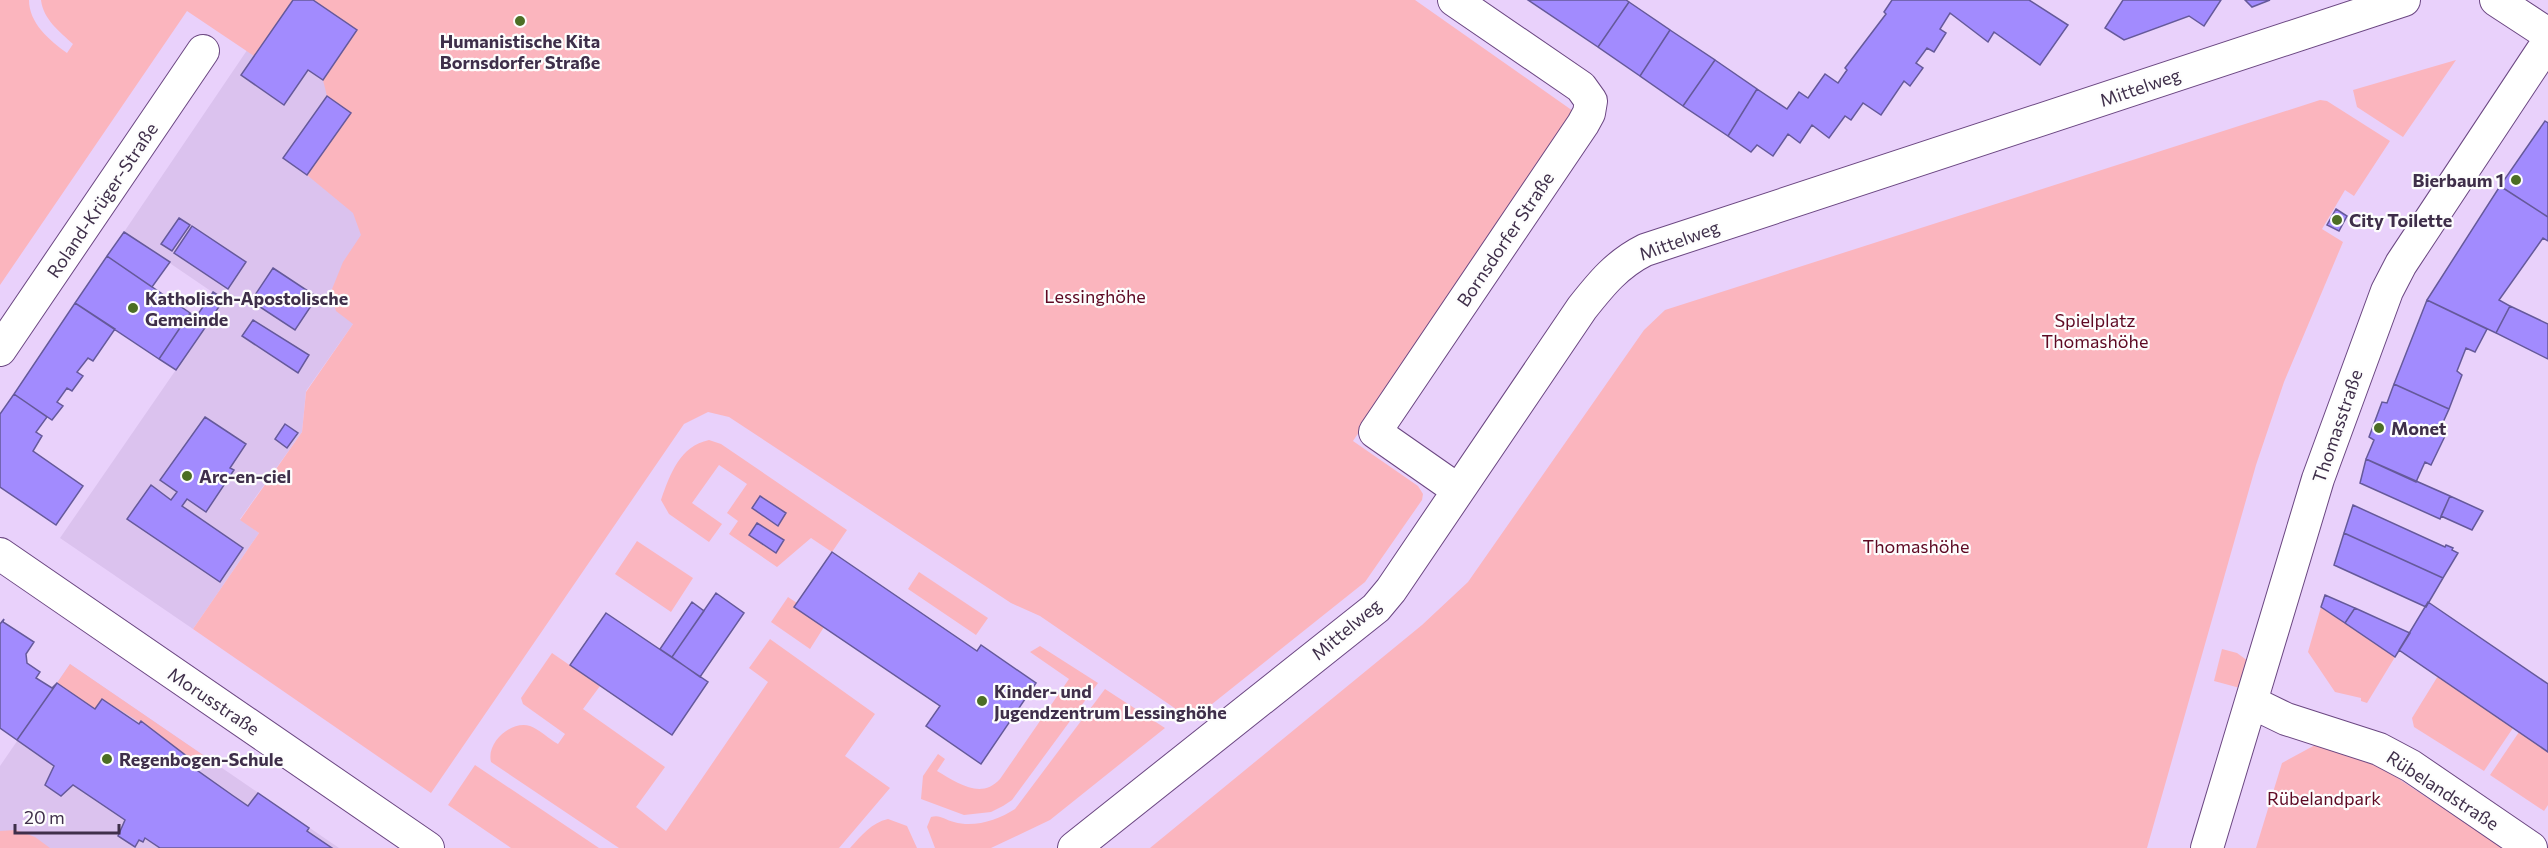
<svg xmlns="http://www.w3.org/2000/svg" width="2548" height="848" viewBox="0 0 2548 848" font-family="Commissioner,sans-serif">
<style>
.built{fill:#dbc2ee}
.green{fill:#fbb5be}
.building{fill:#a28bfe;stroke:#65599a;stroke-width:1.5}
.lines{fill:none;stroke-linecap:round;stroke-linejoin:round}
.street-casing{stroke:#6b4782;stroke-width:34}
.street{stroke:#fff;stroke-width:32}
.poi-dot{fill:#4c6e25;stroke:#fdfdfd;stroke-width:2}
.labels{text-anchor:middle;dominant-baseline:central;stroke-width:4.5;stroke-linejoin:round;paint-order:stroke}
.poi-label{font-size:18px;font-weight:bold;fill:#3f2f4a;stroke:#fdfdfd;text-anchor:start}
.street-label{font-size:18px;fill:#3f2f4a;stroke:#fdfdfd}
.park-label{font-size:18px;fill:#5e0923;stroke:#fdfdfd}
</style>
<rect width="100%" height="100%" fill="#e9d1fb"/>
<!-- built -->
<path class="built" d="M281 0H326L407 56 466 202 353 324 306 391 302 432 240 519 259 533 193 629 60 538 224 300 124 232Z
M70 664 339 848H0V766Z"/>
<!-- green -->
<path class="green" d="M0 0H29C29 23 49 40 67 53L73 44C60 32 43 19 41 0H293L254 56 187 11 0 285Z
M313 0H1415L1573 111 1563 130 1353 441 1418 486 1423 494 1422 500 1365 582 1192 720 1040 616 1011 603 729 417 708 412 684 424 431 793 193 629 259 533 240 520 302 432 306 392 353 324 336 311 330 294 343 262 361 235 353 213 307 175 350 114 327 96 323 80 357 30Z
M2456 60 2403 137 2357 107 2353 90Z
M2320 100 2327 101 2390 141 2354 196 2345 190 2322 229 2343 242 2284 382 2256 465 2147 848H1150L1422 625 1468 582 1644 330 1665 310Z
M709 440 721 444 847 530 832 552 811 538 777 567 729 534 738 521 727 513 747 484 719 465 692 503 722 524 709 542 669 514 661 500C670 474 680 446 709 440Z
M637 541 693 578 671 612 615 574Z
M919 572 988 618 976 635 908 589Z
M788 597 797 603 794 607 824 627 810 649 771 622Z
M2321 607 2395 657 2367 703 2361 701V698L2335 692 2308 652Z
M770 639 875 714 845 756 890 788 839 848H619L491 762C486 743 511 720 530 726 539 729 549 739 558 744L565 734 523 704 521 698 552 653 600 686 583 709 665 767 636 807 666 831 768 682 749 668Z
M1040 646 1098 683 1012 800 1003 806 991 812 964 815 921 799 923 776 938 754 945 759 937 771C958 783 981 800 1000 779L1069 679 1030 652Z
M2222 649 2237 653 2248 661 2240 688 2214 681Z
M70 664 203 755 197 764 159 738 161 735 102 699 95 709 57 683Z
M2438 676 2513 728 2484 771 2414 727 2412 718Z
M1105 689 1165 728 1050 820 991 848H935L927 827 931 817C940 814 945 820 954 822 974 828 998 820 1015 809Z
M2519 732 2548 752V805L2544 811 2490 775Z
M2317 744 2366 761 2387 771 2503 848H2256L2282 763Z
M475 765 599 848H511L448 805Z
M888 819 907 826 917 848H850C862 835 871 823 888 819Z
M16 830 35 837 50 848H0V831Z"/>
<!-- building -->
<path class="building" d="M293 0H313L357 30 323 80 308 70 284 105 241 75Z
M1528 0H1626L1629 2 1598 47Z
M1892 0H2029L2068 25 2040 65 1994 32 1988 42 1950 13 1940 29 1946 33 1934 52 1927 48 1916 63 1923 68 1910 86 1904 81 1881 115 1863 103 1851 120 1845 116 1829 138 1812 125 1800 143 1788 134 1773 156 1757 145 1751 152 1728 136 1757 89 1787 109 1799 92 1808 98 1825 74 1838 83 1847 70 1845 68 1886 14 1884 12Z
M2123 0H2221L2204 26 2189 16 2124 40 2105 28Z
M2245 0H2270L2252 7Z
M1629 2 1670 30 1640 76 1598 47Z
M1670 30 1715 60 1683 106 1640 76Z
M1715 60 1757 89 1728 136 1683 106Z
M327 96 351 113 307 175 283 158Z
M2545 121 2548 123V217L2500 186Z
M2500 186 2548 217V241L2543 238 2499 300 2510 306 2496 333 2427 300Z
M2336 209 2347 216 2339 231 2327 225Z
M179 218 190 225 172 251 161 244Z
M192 226 246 262 228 289 174 253Z
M124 232 170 262 152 287 107 256Z
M107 256 190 313 159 359 75 303Z
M273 268 317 297 295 330 251 301Z
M213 292 224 299 207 325 196 317Z
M2427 300 2487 329 2475 352 2466 348 2457 371 2462 375 2449 409 2394 384Z
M75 303 115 329 93 361 88 358 77 372 83 376 72 391 67 388 57 402 63 406 52 420 14 394Z
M2510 306 2548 324V359L2496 333Z
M190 313 207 325 176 370 159 359Z
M253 320 309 355 298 373 242 336Z
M2394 384 2449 409 2440 429 2447 432 2431 465 2425 462 2416 482 2366 459 2374 440 2369 437 2382 402 2387 403Z
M14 394 47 417 36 432 42 436 33 451 83 486 56 525 0 487V414Z
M205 417 246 444 230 468 234 470 206 512 187 499 182 506 243 548 220 582 127 519 151 485 171 500 177 492 160 480Z
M285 424 298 433 287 448 275 439Z
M2366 459 2450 496 2440 519 2360 483Z
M760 496 786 513 778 526 752 508Z
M2450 496 2483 511 2472 530 2441 516Z
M2353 505 2445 547 2446 545 2453 548 2452 550 2458 553 2443 578 2344 533Z
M757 523 784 540 776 553 749 535Z
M2344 533 2443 578 2426 607 2334 565Z
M832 552 977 651 981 645 1036 683 981 764 926 726 940 706 794 607Z
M716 593 744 613 700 677 672 657Z
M2325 595 2355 608 2345 623 2321 607Z
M692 602 704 611 672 657 660 649Z
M2428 602 2548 684V752L2399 650Z
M2355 608 2410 633 2395 657 2345 623Z
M606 613 708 682 672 735 570 665Z
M4 619 3 622 34 642 26 654 27 663 40 672 36 678 52 688 57 683 17 740 0 728V624Z
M57 683 95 709 102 699 139 724 141 721 197 764 194 768 232 795 248 806 258 793 309 828 307 831 332 848H160L145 838 143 842 139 840 135 847 118 836 125 820 73 785 61 796 45 785 54 766 17 740Z"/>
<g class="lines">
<!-- street casing -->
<g class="street-casing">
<path id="street" d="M1454 0 1581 87 1591 101 1589 113 1583 124 1375 432 1458 490
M2496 0 2548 34
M0 350 203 51
M0 554 428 848
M2251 702 2286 719 2379 749 2411 766 2531 848
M1074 848 1376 608 1391 590 1582 308C1601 284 1617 264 1645 250L2404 0
M2207 848 2318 479 2387 291 2401 264 2548 42"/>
</g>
<!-- street -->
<use href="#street" class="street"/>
</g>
<!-- markers -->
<g class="poi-dot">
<circle cx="520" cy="21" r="6"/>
<circle cx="2516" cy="180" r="6"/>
<circle cx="2337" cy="220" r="6"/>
<circle cx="133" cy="308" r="6"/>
<circle cx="2379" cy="428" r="6"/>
<circle cx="187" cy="476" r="6"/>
<circle cx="982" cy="701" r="6"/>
<circle cx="107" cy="759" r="6"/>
</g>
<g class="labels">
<!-- poi labels -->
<g class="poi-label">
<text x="520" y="41" text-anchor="middle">Humanistische Kita<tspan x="520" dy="21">Bornsdorfer Straße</tspan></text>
<text x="2504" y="180" text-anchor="end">Bierbaum 1</text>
<text x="2349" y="220">City Toilette</text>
<text x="145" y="298">Katholisch-Apostolische<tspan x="145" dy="21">Gemeinde</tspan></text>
<text x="2391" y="428">Monet</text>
<text x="199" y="476">Arc-en-ciel</text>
<text x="994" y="691">Kinder- und<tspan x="994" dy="21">Jugendzentrum Lessinghöhe</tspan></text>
<text x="119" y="759">Regenbogen-Schule</text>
</g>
<!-- street labels -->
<g class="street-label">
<text transform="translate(2140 87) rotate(-19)">Mittelweg</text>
<text transform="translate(102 200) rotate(-56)">Roland-Krüger-Straße</text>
<text transform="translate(1505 239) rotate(-56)">Bornsdorfer Straße</text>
<text transform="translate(1679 240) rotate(-20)">Mittelweg</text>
<text transform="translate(2337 426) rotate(-71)">Thomasstraße</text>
<text transform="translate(1346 629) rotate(-40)">Mittelweg</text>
<text transform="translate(214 701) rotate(34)">Morusstraße</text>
<text transform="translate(2443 790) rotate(33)">Rübelandstraße</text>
</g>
<!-- park labels -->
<g class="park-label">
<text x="1095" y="296">Lessinghöhe</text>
<text x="2095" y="320">Spielplatz<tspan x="2095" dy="21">Thomashöhe</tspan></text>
<text x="1916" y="546">Thomashöhe</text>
<text x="2324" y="798">Rübelandpark</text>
</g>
</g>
<!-- scale -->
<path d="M15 824v9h104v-9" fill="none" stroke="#3f2f4a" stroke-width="3"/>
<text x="24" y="824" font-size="18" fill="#3f2f4a" stroke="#fdfdfd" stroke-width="4.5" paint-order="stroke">20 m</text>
</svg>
